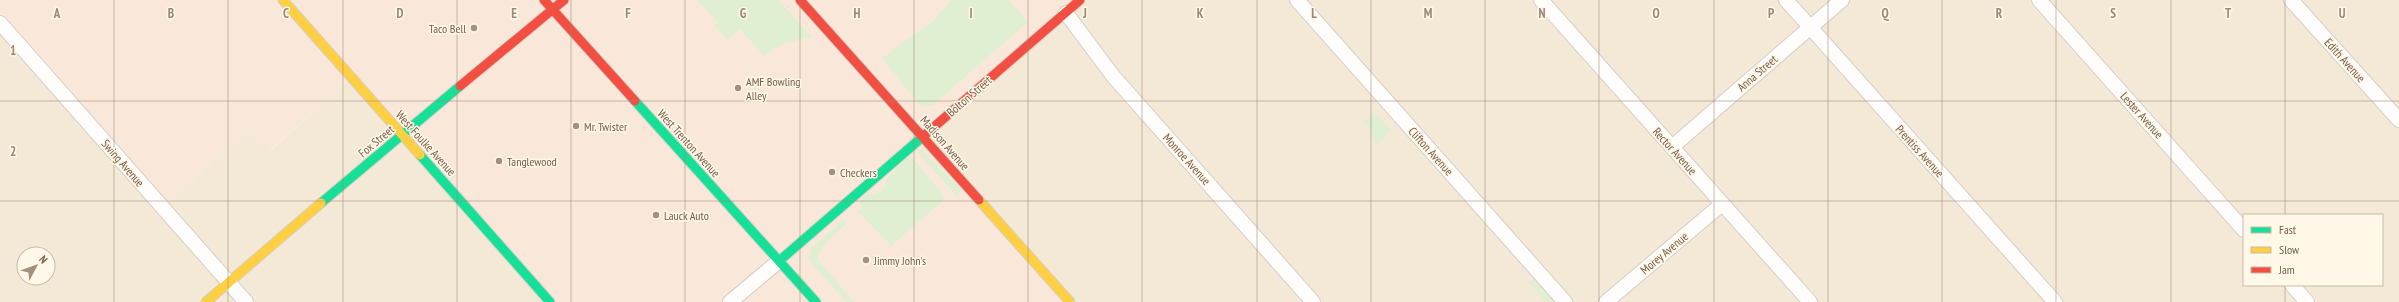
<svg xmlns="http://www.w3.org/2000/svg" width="2399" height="302" viewBox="0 0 2399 302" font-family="'PT Sans Narrow',sans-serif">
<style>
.residential{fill:#f4e9d7;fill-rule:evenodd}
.commercial{fill:#f9e8da}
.green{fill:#e0efd1}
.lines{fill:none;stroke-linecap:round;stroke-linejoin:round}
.street-casing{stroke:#d5cec5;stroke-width:16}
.fast-casing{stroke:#d6cfc4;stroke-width:11}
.slow-casing{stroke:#d6cfc4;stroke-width:11}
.jam-casing{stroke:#d6cfc4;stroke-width:11}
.street{stroke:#fefdfb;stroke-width:14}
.fast{stroke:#16e098;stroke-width:9}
.slow{stroke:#ffcf43;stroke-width:9}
.jam{stroke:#f24e42;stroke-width:9}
.grid{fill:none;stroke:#9d8876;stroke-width:1;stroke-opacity:0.55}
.poi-dot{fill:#a4907e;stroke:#fff8e9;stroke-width:1.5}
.labels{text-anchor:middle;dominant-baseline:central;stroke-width:3;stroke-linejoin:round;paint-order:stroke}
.poi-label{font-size:12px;fill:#775c46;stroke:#fff8e9;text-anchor:start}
.street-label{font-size:12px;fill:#775c46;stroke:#fff8e9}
.grid-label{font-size:13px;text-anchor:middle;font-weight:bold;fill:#9d8876;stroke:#fff8e9;stroke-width:3;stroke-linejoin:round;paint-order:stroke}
</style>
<rect width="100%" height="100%" fill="#f8f2e7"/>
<!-- residential -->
<path class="residential" d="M1080 0H2399V302H1070L923 136ZM2244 215H2382V285H2244Z
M0 23 162 207 250 130 270 151 352 78 550 302H0ZM24 254H48V278H24Z"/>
<!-- commercial -->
<path class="commercial" d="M0 0H1080L923 136 1063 302H550L352 78 269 151 250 130 162 207 0 23Z"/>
<!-- green -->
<path class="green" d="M697 0H779L811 37 780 45 764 56 740 29 727 40 714 25 718 22Z
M951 0H1009L1028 22 933 105 921 107 882 58 934 20Z
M1374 112 1391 131 1376 145 1371 136 1372 132 1364 121Z
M915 149H921L961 189 958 198Z
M910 155 946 198 891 246 858 211 862 208 859 201 867 195 882 191 888 176Z
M844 219 846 225C835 235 819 245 818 260L854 302H846L808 259 811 248Z
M1532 280H1534L1553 302H1546L1528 283Z"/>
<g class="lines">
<!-- street casing -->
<g class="street-casing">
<path id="street" d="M1297 0 1565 302
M1541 0 1810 302
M1786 0 2055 302
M2039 0 2244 230
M2291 0 2399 120
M1066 13 1113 76 1313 302
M0 23 246 302
M1672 147 1842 0
M2292 285 2307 302
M730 302 779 261
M1606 302 1722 204"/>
</g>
<!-- fast casing -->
<g class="fast-casing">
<path id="fast" d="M635 101 816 302
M420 155 550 302
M321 203 460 86
M779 261 927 133"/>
</g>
<!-- slow casing -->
<g class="slow-casing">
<path id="slow" d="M283 0 420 155
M979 200 1070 302
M206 302 321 203"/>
</g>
<!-- jam casing -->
<g class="jam-casing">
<path id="jam" d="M544 0 635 101
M800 0 979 200
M460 86 564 0
M927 133 1080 0"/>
</g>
<!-- street -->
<use href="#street" class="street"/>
<!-- fast -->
<use href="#fast" class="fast"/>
<!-- slow -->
<use href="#slow" class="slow"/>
<!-- jam -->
<use href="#jam" class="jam"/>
</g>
<!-- grid -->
<path class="grid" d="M114 0V302M228 0V302M343 0V302M457 0V302M571 0V302M685 0V302M800 0V302M914 0V302M1028 0V302M1142 0V302M1257 0V302M1371 0V302M1485 0V302M1599 0V302M1714 0V302M1828 0V302M1942 0V302M2056 0V302M2171 0V302M2285 0V215M0 101H2399M0 201H2399M2285 285V302"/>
<!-- markers -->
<g class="poi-dot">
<circle cx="474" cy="28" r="4"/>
<circle cx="738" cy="88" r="4"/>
<circle cx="576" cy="126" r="4"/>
<circle cx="499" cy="161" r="4"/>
<circle cx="832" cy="172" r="4"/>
<circle cx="656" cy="215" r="4"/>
<circle cx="866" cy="260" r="4"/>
</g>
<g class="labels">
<!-- poi labels -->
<g class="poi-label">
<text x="466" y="28" text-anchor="end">Taco Bell</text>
<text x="746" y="81">AMF Bowling<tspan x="746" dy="14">Alley</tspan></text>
<text x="584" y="126">Mr. Twister</text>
<text x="507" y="161">Tanglewood</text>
<text x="840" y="172">Checkers</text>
<text x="664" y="215">Lauck Auto</text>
<text x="874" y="260">Jimmy John's</text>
</g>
<!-- street labels -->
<g class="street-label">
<text transform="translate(2345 60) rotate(48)">Edith Avenue</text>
<text transform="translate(1757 73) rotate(-41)">Anna Street</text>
<text transform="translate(969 96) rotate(-41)">Bolton Street</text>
<text transform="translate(2142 115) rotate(48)">Lester Avenue</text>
<text transform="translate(376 141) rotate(-40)">Fox Street</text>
<text transform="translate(426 143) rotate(48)">West Foulke Avenue</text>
<text transform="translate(689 143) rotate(48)">West Trenton Avenue</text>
<text transform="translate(945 143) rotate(49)">Madison Avenue</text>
<text transform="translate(1431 151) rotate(48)">Clifton Avenue</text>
<text transform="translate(1675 151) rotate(48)">Rector Avenue</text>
<text transform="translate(1920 151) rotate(48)">Prentiss Avenue</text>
<text transform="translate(1187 159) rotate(48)">Monroe Avenue</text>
<text transform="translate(123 163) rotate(49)">Swing Avenue</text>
<text transform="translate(1664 253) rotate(-40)">Morey Avenue</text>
</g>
</g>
<g class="grid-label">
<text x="57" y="18">A</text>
<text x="171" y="18">B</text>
<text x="286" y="18">C</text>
<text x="400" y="18">D</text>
<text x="514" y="18">E</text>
<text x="628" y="18">F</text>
<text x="743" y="18">G</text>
<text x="857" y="18">H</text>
<text x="971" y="18">I</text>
<text x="1085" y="18">J</text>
<text x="1200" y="18">K</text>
<text x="1314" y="18">L</text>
<text x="1428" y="18">M</text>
<text x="1542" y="18">N</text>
<text x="1656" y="18">O</text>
<text x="1771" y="18">P</text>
<text x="1885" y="18">Q</text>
<text x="1999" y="18">R</text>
<text x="2113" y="18">S</text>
<text x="2228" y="18">T</text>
<text x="2342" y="18">U</text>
<text x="13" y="55">1</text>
<text x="13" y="156">2</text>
</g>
<!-- legend -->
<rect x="2243" y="214" width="140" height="72" fill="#fff8e9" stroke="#c9baa8"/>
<rect x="2251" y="227" width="20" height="6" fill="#16e098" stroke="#c9baa8"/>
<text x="2279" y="234" font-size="12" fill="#775c46">Fast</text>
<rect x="2251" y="247" width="20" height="6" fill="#ffcf43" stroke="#c9baa8"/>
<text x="2279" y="254" font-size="12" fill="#775c46">Slow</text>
<rect x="2251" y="267" width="20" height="6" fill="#f24e42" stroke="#c9baa8"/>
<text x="2279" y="274" font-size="12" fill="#775c46">Jam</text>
<!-- north arrow -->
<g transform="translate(36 266) rotate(49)"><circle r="19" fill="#fff8e9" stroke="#c9baa8"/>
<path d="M0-3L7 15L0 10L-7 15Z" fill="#a4907e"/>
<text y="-6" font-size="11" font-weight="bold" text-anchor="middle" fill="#775c46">N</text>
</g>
</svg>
